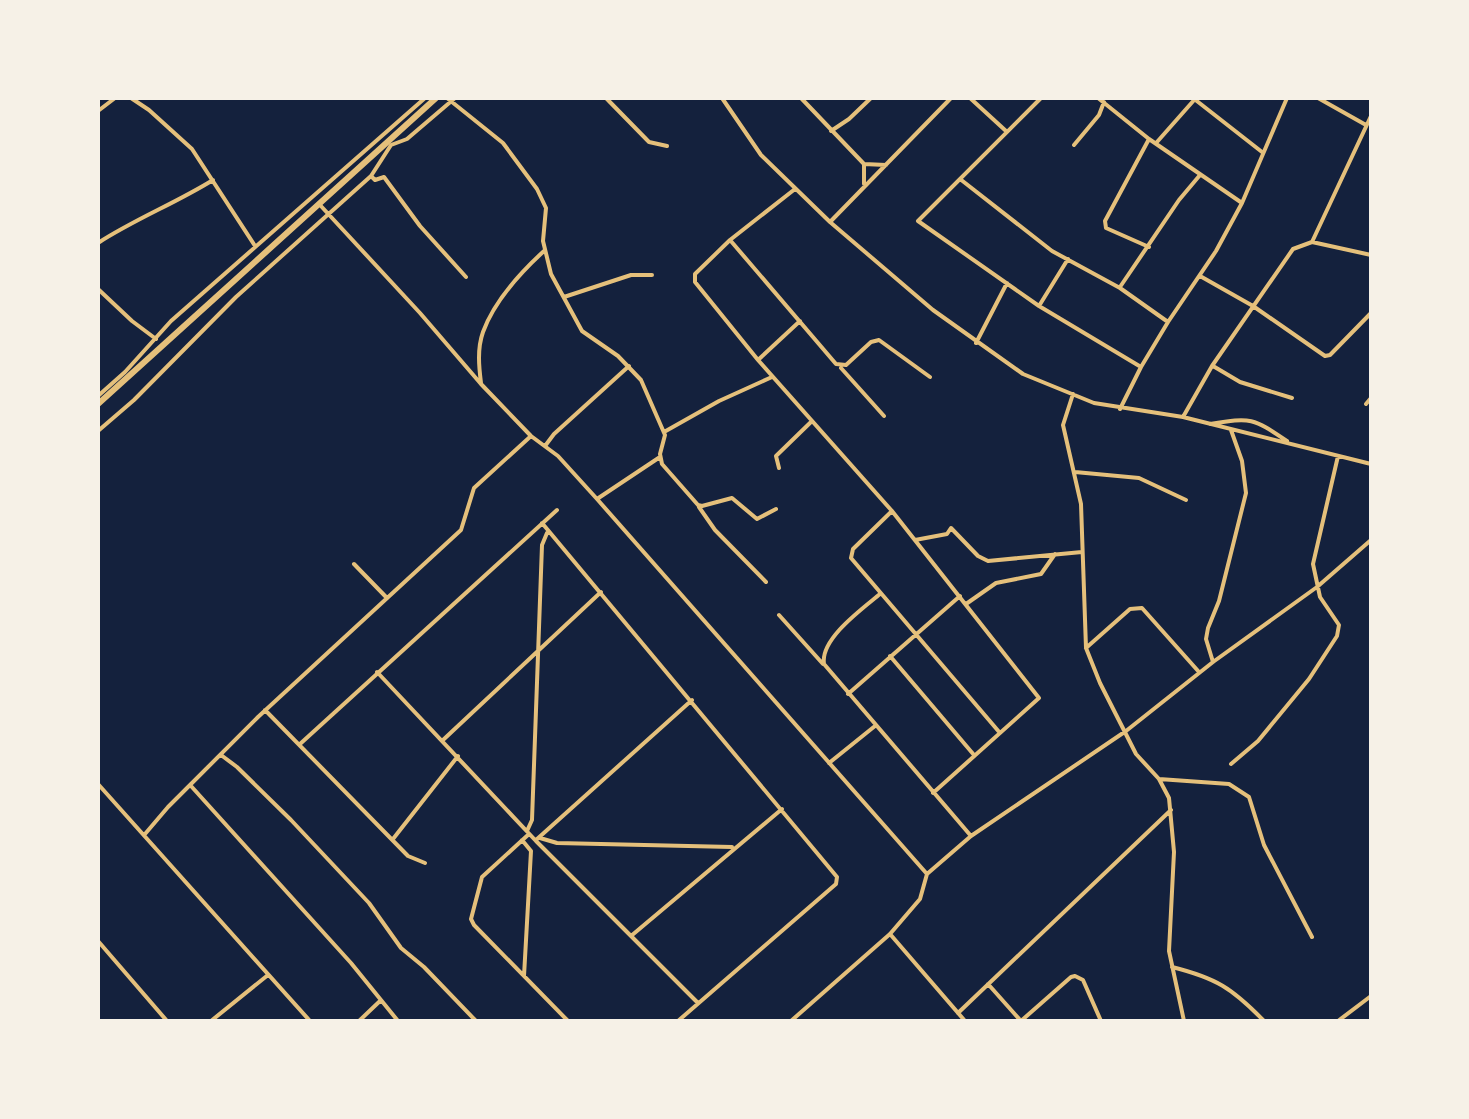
<svg xmlns="http://www.w3.org/2000/svg" width="1469" height="1119" viewBox="0 0 1469 1119" font-family="'Fira Sans',sans-serif">
<style>
.lines{fill:none;stroke-linecap:round;stroke-linejoin:round}
.minor{stroke:#e5c07b;stroke-width:4}
.trunk{stroke:#e5c07b;stroke-width:6}
</style>
<rect width="100%" height="100%" fill="#14213d"/>
<g class="lines">
<!-- minor -->
<path class="minor" d="M131 98 149 110 192 149 255 246
M447 98 503 143 537 189 546 208 543 241 551 274 582 331 618 356 641 380 665 435 660 454 662 464 698 505 702 506 732 498 757 519 776 509
M606 98 649 142 667 146
M722 98 761 155 830 222 933 310 1023 374 1094 403 1183 417 1371 464
M801 98 864 164 886 165
M970 98 1006 131
M1041 98 918 221 1039 306 1141 367
M1098 98 1149 139 1242 203
M1193 98 1262 152
M1318 98 1366 125
M98 111 115 98
M831 131 849 119 871 98
M1157 142 1195 99
M1074 145 1099 115 1104 102
M864 164V184
M371 176 375 180 384 177 420 226 466 277
M960 179 1052 251 1120 288 1168 322
M795 189 730 240 695 274V282L758 360 892 511 1039 698 933 793
M320 205 420 313 481 384 531 436 558 456 597 499 927 874
M830 222 951 98
M730 240 836 364 846 365 871 342 879 340 930 377
M1312 242 1371 116
M98 243C135 219 176 203 213 180
M1149 247 1106 228 1105 221 1149 139
M1200 276 1253 306 1325 356 1330 355 1371 313
M1120 287 1179 200 1200 175
M98 289 132 321 156 339
M564 297 631 275H652
M1039 306 1068 259
M976 343 1007 283
M758 360 800 321
M1213 366 1240 382 1292 398
M841 368 884 416
M481 383C479 367 477 349 483 332 494 302 521 272 544 251
M1073 394 1063 425 1081 504 1086 648 1100 683 1136 754 1159 779 1169 798 1174 852 1169 951 1184 1021
M98 396 125 372 171 321 425 98
M1366 404 1371 398
M1120 409 1141 367 1168 322 1216 251 1242 203 1287 98
M1183 417 1212 366 1293 249 1312 242 1371 255
M1210 424C1252 417 1253 418 1287 441
M98 431 134 400 236 297 371 176 391 145 407 139 455 98
M664 432 719 401 772 377
M545 446 554 434 629 366
M779 468 776 456 812 421
M1075 472 1139 478 1186 500
M597 499 660 457
M699 507 715 530 766 582
M892 511 853 549 851 558 1000 733
M542 523 837 877 836 884 678 1021
M915 540 947 534 951 528 978 556 988 561 1082 552
M354 564 387 598
M880 594C862 609 820 639 824 664L971 836
M966 604 996 583 1041 574 1055 554
M779 615 823 664
M1086 648 1130 609 1142 608 1199 672
M890 656 974 755
M1213 662 1206 639 1208 628 1219 601 1246 493 1242 461 1231 430
M377 672 536 841 698 1003
M848 694 960 596
M265 710 408 856 425 863
M443 740 601 592
M300 744 557 510
M221 755 237 767 291 820 369 903 401 948 424 967 476 1021
M829 763 875 726
M1231 764 1258 741 1309 679 1337 636 1339 625 1320 597 1313 564 1338 456
M1159 779 1229 784 1249 797 1264 845 1312 937
M98 784 310 1021
M191 786 351 963 398 1021
M527 831 532 820 542 545 547 533
M145 834 168 807 258 717 461 530 474 488 531 436
M529 834 482 877 471 919 474 925 568 1021
M540 838 557 843 732 847
M393 839 458 756
M522 840 531 851 524 976
M536 840 692 700
M890 934 965 1021
M631 936 782 809
M98 941 167 1021
M1172 967C1216 978 1232 988 1264 1021
M988 984 1021 1021
M958 1013 1171 810
M211 1021 268 975
M359 1021 380 1001
M791 1021 890 934 920 899 927 874 971 836 1126 731 1213 662 1317 587 1371 540
M1021 1021 1071 977 1075 976 1083 980 1101 1021
M1338 1021 1371 996"/>
<!-- trunk -->
<path class="trunk" d="M98 404 436 98"/>
</g>
<!-- border -->
<rect width="1469" height="1119" fill="none" stroke="#f6f1e7" stroke-width="200"/>
</svg>
